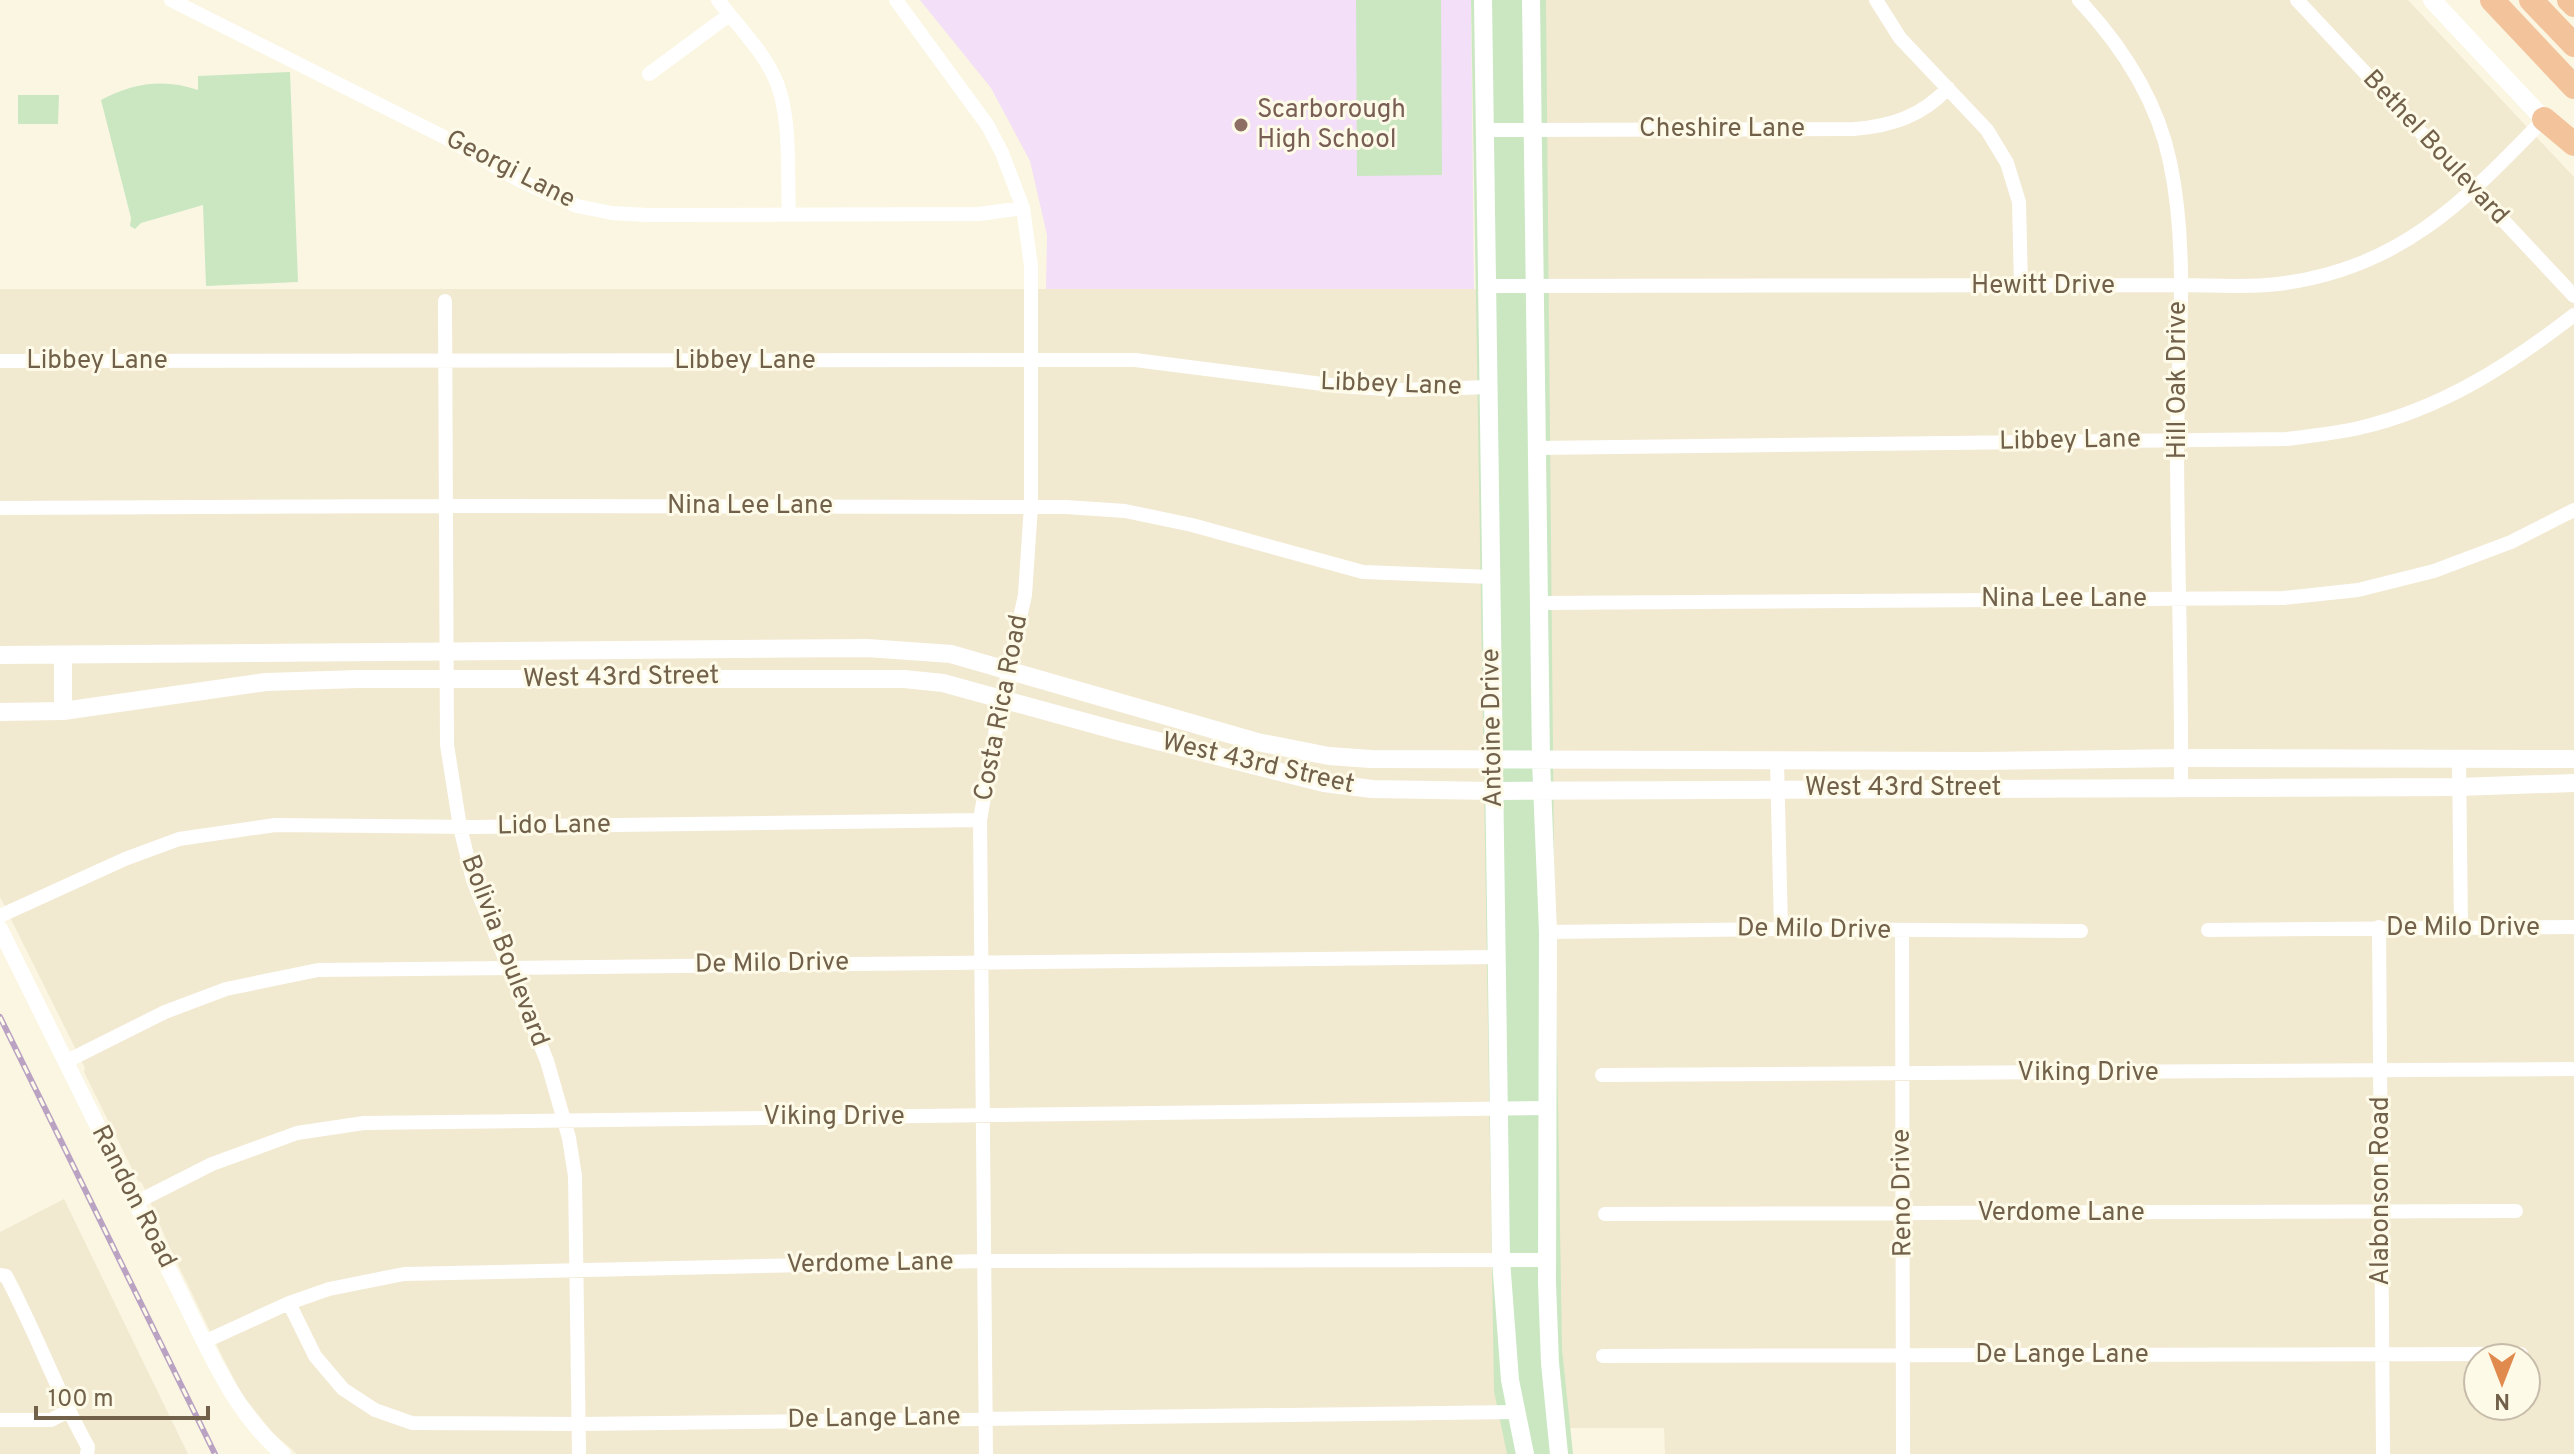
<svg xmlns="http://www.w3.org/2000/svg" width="2574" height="1454" viewBox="0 0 2574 1454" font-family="Overpass,sans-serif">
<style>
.residential{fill:#f2e9d1;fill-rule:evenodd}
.education{fill:#f3dff7}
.green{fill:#cae7c2}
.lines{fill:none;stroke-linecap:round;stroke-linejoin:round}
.minor{stroke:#fff;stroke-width:14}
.tertiary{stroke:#fff;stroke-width:16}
.secondary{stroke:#fff;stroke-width:18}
.motorway{stroke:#f3c39c;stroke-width:24}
.rail-casing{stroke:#baa2c3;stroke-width:6}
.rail{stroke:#fefae8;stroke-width:3;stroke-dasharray:9;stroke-linecap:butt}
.education-dot{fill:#8d6e63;stroke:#fefae8;stroke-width:3}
.labels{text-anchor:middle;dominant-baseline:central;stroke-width:6;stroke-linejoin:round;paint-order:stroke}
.education-label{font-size:26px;fill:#785e54;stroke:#fefae8;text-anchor:start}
.street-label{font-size:26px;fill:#71604a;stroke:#fefae8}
</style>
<rect width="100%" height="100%" fill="#fbf6e2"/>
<!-- residential -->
<path class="residential" d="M1545 0H2408L2574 177V1454H1665L1664 1428H1570L1562 1348 1504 1431 1507 1454H297L273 1433 243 1396 223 1358 168 1244 142 1183 138 1181 84 1072 85 1068 0 897V289H1546ZM2478 1358H2526V1406H2478Z
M64 1199 188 1454H0V1232Z"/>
<!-- education -->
<path class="education" d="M920 0H1471L1474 289H1046L1047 235 1030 161 991 88Z"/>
<!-- green -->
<path class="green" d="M1356 0H1441L1442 175 1357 176Z
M1471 0H1546L1554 859 1562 1348 1573 1454H1507L1494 1391Z
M290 72 298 282 206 286 203 205 141 223 135 229 130 226 131 218 101 100C132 83 164 78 198 90V76Z
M18 95H59L58 124H18Z"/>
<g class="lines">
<!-- minor -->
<path class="minor" d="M171 0 446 138 519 180 577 206 612 213 648 215 979 214 1023 208
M718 0C739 28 770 57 780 92 791 130 787 175 789 215
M896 0 988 126 1002 153 1023 208 1031 266V506L1025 595 997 723 980 820 986 1454
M1876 0 1900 38 1987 130 2007 163 2019 202 2021 285
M2079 0C2122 46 2157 99 2170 162 2189 252 2178 349 2177 441 2177 556 2182 672 2181 787
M2297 0 2574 296
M649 74 729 15
M1484 130 1854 129C1892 126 1922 116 1948 88
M1487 286 2179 285C2212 285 2246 288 2278 284 2399 269 2463 203 2544 119
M445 301 447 745 460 827 473 880 547 1061 569 1138 575 1176 579 1454
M0 361 1135 360 1338 386 1402 390 1488 387
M1536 448 2287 439C2311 436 2336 433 2359 428 2441 409 2508 366 2574 315
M0 508 445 506 1066 507 1125 511 1192 525 1363 572 1491 577
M1539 603 2283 598 2358 590 2434 571 2511 542 2574 510
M2459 760 2461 929
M1777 761 1781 929
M0 916 125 859 179 839 275 825 475 827 980 820
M2379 927 2383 1454
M2208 930 2574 927
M1902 931 1903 1454
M1548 932 1781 929 2081 931
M65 1062 165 1012 226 989 318 970 1497 957
M1602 1075 2574 1069
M135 1203 212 1164 297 1133 364 1123 1548 1108
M1605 1214 2516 1211
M0 1275 6 1276C36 1332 57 1392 88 1447L87 1454
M289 1303 315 1356 343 1389 375 1410 412 1423 579 1424 1516 1412
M206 1341 289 1303 329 1289 404 1274 985 1261 1547 1260
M1603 1356 2521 1354
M0 1420H51L68 1411"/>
<!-- tertiary -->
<path class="tertiary" d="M0 929C56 1044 113 1159 171 1274 203 1336 229 1408 283 1454"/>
<!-- secondary -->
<path class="secondary" d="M1483 0 1501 1260 1510 1380 1525 1454
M1531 0 1541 760 1548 932 1547 1283 1550 1363 1559 1454
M2432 0 2550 126
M0 655 867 648 951 654 1257 742 1329 756 1371 759 1981 761 2182 758 2574 759
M63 655V711
M0 712 63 711 266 682 358 679H904L943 683 1118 731 1324 783 1372 789 1493 791 2459 787 2574 783"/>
<!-- motorway -->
<path class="motorway" d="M2492 0 2574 87
M2531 0 2574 45
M2569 0 2574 5
M2544 119 2574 144"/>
<!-- rail casing -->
<g class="rail-casing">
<path id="rail" d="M0 1017 215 1454"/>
</g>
<!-- rail -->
<use href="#rail" class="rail"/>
</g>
<!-- markers -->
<circle class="education-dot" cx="1241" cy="125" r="8"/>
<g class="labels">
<!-- education labels -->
<g class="education-label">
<text x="1257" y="110">Scarborough<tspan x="1257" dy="30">High School</tspan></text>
</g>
<!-- street labels -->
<g class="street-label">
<text x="1722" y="129">Cheshire Lane</text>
<text transform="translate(2435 148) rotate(47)">Bethel Boulevard</text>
<text transform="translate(510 170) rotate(27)">Georgi Lane</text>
<text x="2043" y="286">Hewitt Drive</text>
<text x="97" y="361">Libbey Lane</text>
<text x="745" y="361">Libbey Lane</text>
<text transform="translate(2178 380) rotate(-90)">Hill Oak Drive</text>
<text transform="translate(1391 385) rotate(2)">Libbey Lane</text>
<text transform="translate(2070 441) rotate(-1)">Libbey Lane</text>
<text x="750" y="506">Nina Lee Lane</text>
<text x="2064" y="599">Nina Lee Lane</text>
<text transform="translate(621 678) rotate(-1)">West 43rd Street</text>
<text transform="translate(1002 708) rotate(-79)">Costa Rica Road</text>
<text transform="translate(1493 728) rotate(-91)">Antoine Drive</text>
<text transform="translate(1258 764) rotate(13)">West 43rd Street</text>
<text x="1903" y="788">West 43rd Street</text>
<text transform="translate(554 826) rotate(-1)">Lido Lane</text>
<text x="2463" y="928">De Milo Drive</text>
<text transform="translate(1814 930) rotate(1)">De Milo Drive</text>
<text transform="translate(504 951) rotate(69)">Bolivia Boulevard</text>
<text transform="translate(772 964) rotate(-1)">De Milo Drive</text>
<text x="2088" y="1073">Viking Drive</text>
<text x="834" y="1117">Viking Drive</text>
<text transform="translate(2381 1191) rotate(-90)">Alabonson Road</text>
<text transform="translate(1903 1193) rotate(-91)">Reno Drive</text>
<text transform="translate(133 1197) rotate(63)">Randon Road</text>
<text x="2061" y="1213">Verdome Lane</text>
<text transform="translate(870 1264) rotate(-1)">Verdome Lane</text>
<text x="2062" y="1355">De Lange Lane</text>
<text transform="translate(874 1419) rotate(-1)">De Lange Lane</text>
</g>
</g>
<!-- north arrow -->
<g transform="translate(2502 1382) rotate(180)"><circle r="38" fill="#fefae8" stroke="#c6bca9" stroke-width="2"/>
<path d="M0-6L14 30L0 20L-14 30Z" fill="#e08a4d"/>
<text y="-12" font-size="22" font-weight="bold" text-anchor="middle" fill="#71604a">N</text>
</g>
<!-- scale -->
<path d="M36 1406v12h172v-12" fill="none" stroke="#71604a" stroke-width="4"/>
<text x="48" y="1406" font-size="24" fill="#71604a" stroke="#fefae8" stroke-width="6" paint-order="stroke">100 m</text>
</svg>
